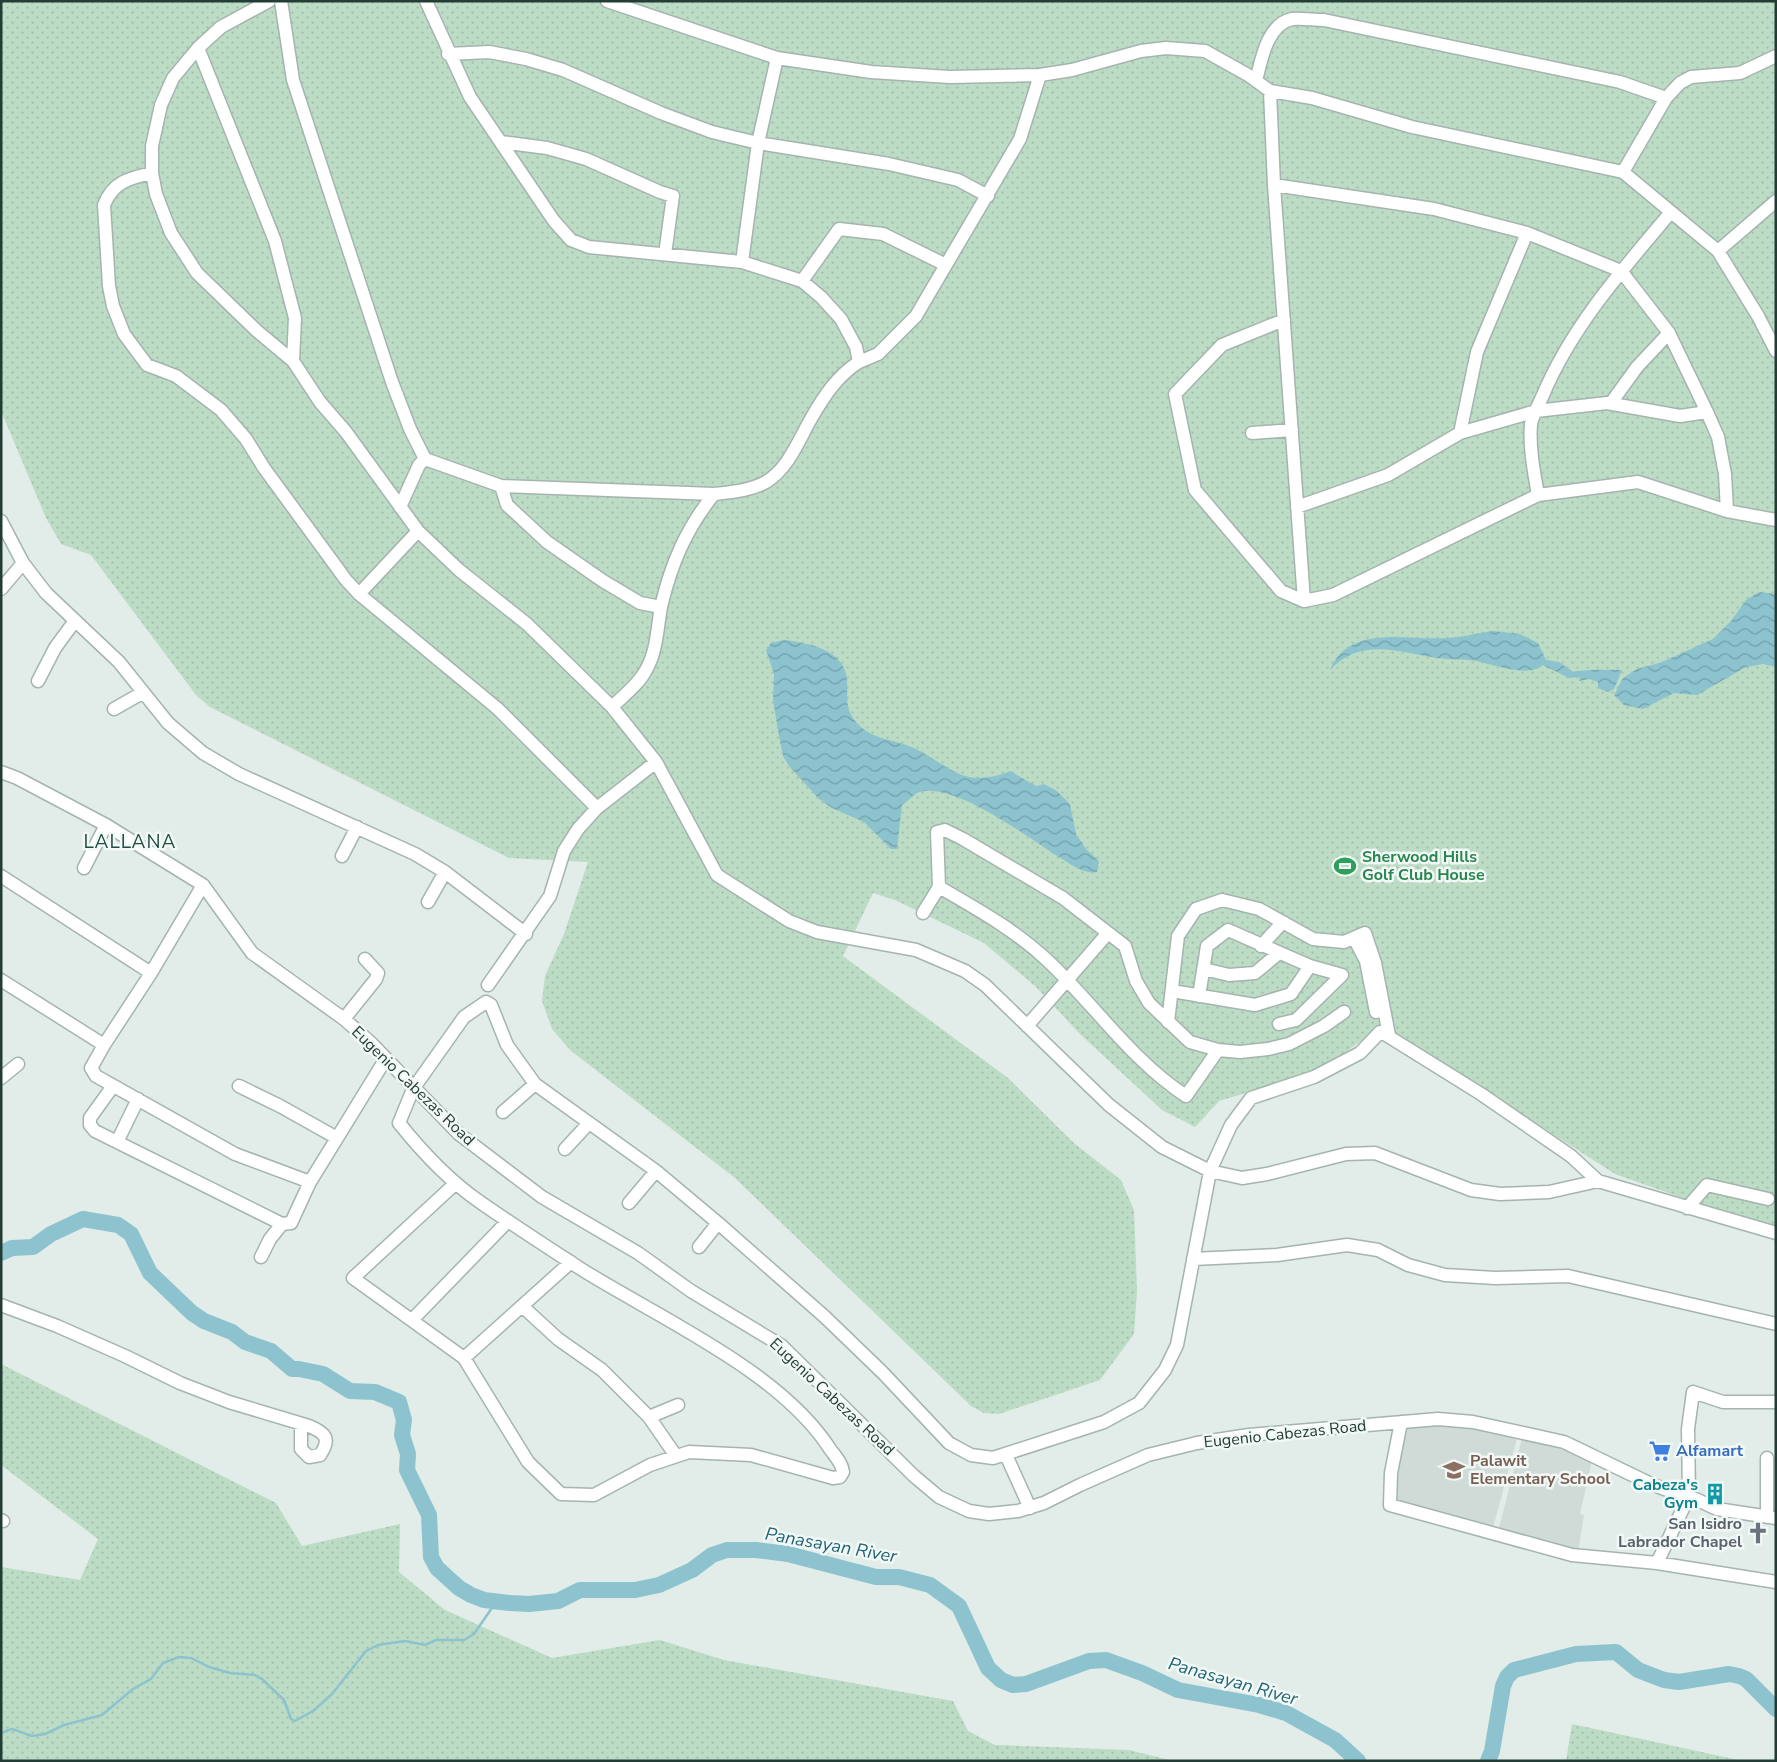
<svg xmlns="http://www.w3.org/2000/svg" width="1777" height="1762" viewBox="0 0 1777 1762" font-family="'Nunito Sans',sans-serif">
<style>
.built{fill:#d0dbd7}
.grass{fill:url(#grass-dots)}
.water{fill:url(#water-waves)}
.lines{fill:none;stroke-linecap:round;stroke-linejoin:round}
.stream{stroke:#8cc3cf;stroke-width:2.5}
.river{stroke:#8cc3cf;stroke-width:16}
.minor-casing{stroke:#a5b4af;stroke-width:15}
.minor{stroke:#fff;stroke-width:12}
.labels{text-anchor:middle;dominant-baseline:central;stroke-width:5;stroke-linejoin:round;paint-order:stroke}
.leisure-label{font-size:16px;font-weight:bold;fill:#27864d;stroke:#f2f8f5;text-anchor:start}
.street-label{font-size:16px;fill:#233c36;stroke:#f2f8f5}
.shop-label{font-size:16px;font-weight:bold;fill:#366cbe;stroke:#f2f8f5;text-anchor:start}
.education-label{font-size:16px;font-weight:bold;fill:#785e54;stroke:#f2f8f5;text-anchor:start}
.culture-label{font-size:16px;font-weight:bold;fill:#0d838f;stroke:#f2f8f5;text-anchor:end}
.worship-label{font-size:16px;font-weight:bold;fill:#5b616d;stroke:#f2f8f5;text-anchor:end}
.water-label{font-size:18px;font-style:italic;fill:#1f6575;stroke:#f2f8f5}
.quarter-label{font-size:19px;letter-spacing:1px;fill:#1f4d43;stroke:#f2f8f5}
</style>
<defs>
<pattern id="grass-dots" width="8" height="8" patternUnits="userSpaceOnUse" patternTransform="scale(1.25)"><rect width="8" height="8" fill="#bcdcc5"/><path d="M2 2h.1M6 6h.1" fill="none" stroke="#a1beaa" stroke-width="1.8" stroke-linecap="round"/></pattern>
<pattern id="water-waves" width="16" height="10" patternUnits="userSpaceOnUse" patternTransform="scale(1.25)"><rect width="16" height="10" fill="#8cc3cf"/><path d="M0 5q4-4 8 0t8 0" fill="none" stroke="#72a0a9"/></pattern>
</defs>
<rect width="100%" height="100%" fill="#e2ece8"/>
<!-- built -->
<path class="built" d="M1405 1425H1467L1517 1438 1493 1528 1393 1503Z
M1522 1438 1565 1445 1593 1456 1580 1514 1584 1515 1578 1552 1499 1528Z"/>
<!-- grass -->
<path class="grass" d="M1 1H1776V1227L1705 1206 1615 1174 1394 1032 1375 1031 1319 1071 1219 1101 1195 1127 1162 1110 1080 1034 1036 987 984 943 895 900 873 893 843 956 1008 1078 1075 1144 1121 1180 1134 1210 1137 1291 1134 1334 1100 1380 999 1414 984 1413 971 1406 735 1178 570 1050 552 1029 542 1001 545 976 564 934 588 862 509 858 210 707 196 695 91 555 61 544 46 518 1 411Z
M1 1364 276 1503 302 1546 400 1524 399 1572 445 1610 552 1658 660 1640 724 1660 953 1701 968 1731 995 1745 1129 1750 1173 1761H1V1567L80 1580 98 1539 1 1465Z
M1572 1724 1743 1761H1566Z"/>
<!-- water -->
<path class="water" d="M1759 592 1776 594V667L1763 664 1746 667 1697 695 1674 693 1643 709 1624 705 1614 695 1623 678 1637 669 1662 662 1713 639 1731 621 1746 600Z
M1493 631 1520 634 1538 643 1546 660 1559 662 1573 672C1589 669 1606 670 1622 670L1614 689 1608 692 1598 688V682L1589 679 1579 681 1580 677 1569 678 1543 665C1529 678 1494 665 1477 661 1467 659 1456 660 1446 659 1404 655 1364 634 1330 670 1349 623 1409 641 1448 638 1463 637 1478 633 1493 631Z
M784 640C808 643 844 649 847 679 848 696 844 708 856 722 873 741 894 739 914 748 931 756 947 770 965 776 978 780 998 777 1010 771L1036 786 1044 784 1057 791 1070 804 1076 834 1086 849 1099 861 1097 872C1084 875 1069 863 1059 857 1030 839 950 778 917 793 912 796 907 802 902 805L897 849H891L864 822 832 808 819 799 789 766 783 756 779 736 773 700 774 674 766 650 771 643Z"/>
<g class="lines">
<!-- stream -->
<path class="stream" d="M1 1733 12 1729 32 1736 45 1734 64 1725 102 1715 133 1689 151 1679 163 1663 179 1657 191 1658 209 1667 230 1673 255 1675 262 1679 284 1700 291 1719 295 1721 313 1711 332 1694 366 1651 378 1645 405 1641 425 1645 436 1640H464L474 1634 496 1602"/>
<!-- river -->
<path class="river" d="M1 1253 12 1248 33 1247 51 1234 83 1219 118 1225 131 1234 150 1273 192 1313 204 1321 232 1332 245 1342 271 1351 292 1369H299L323 1374 350 1391 375 1392 399 1402 404 1420 402 1435 408 1454 407 1470 429 1515 431 1557 437 1568 459 1588 471 1595 484 1600 510 1603 529 1604 558 1601 580 1590H635L659 1585 692 1570 712 1555 727 1550H756L788 1554 876 1577H899L930 1585 959 1606 988 1668 1001 1680 1013 1685 1026 1684 1089 1661 1106 1660 1142 1673 1178 1690 1259 1705 1286 1713 1335 1740 1358 1761
M1488 1761 1492 1751 1503 1686 1507 1677 1514 1670 1576 1654 1616 1652 1638 1670 1664 1680 1679 1682 1729 1674 1739 1676 1746 1679 1776 1709"/>
<!-- minor casing -->
<g class="minor-casing">
<path id="minor" d="M269 1 221 27 198 48 173 78 161 105 152 146V173L156 194 171 233 197 273 257 331 293 361 320 402 346 432 418 531 459 570 527 624 612 707 656 762 717 875 789 921 817 932 916 950 965 971 985 985 1109 1105 1162 1147 1210 1171 1242 1178 1267 1174 1346 1154 1375 1153 1471 1190 1500 1194 1549 1192 1598 1181 1776 1233
M281 1 293 80 392 382 410 429 425 459 501 486 714 494C732 492 749 491 766 482 789 468 799 439 812 417 824 396 838 375 859 362L856 347 841 319 821 297 802 281 742 262 589 247 571 240 554 221 470 97 426 1
M607 1 777 58 871 72 950 77 1040 75 1072 70 1141 51 1166 48 1205 51 1248 75 1270 91 1312 98 1412 127 1623 172 1718 251 1758 316 1776 351
M198 48 275 241 295 318 293 361
M448 54 489 52 526 59 563 70 661 113 712 132 758 143 889 164 958 180 988 196
M1256 81C1261 61 1267 24 1292 19 1301 18 1314 20 1324 20L1620 82 1666 98
M1270 91 1274 185 1304 601
M501 142 547 148 586 159 660 192 673 196 665 254
M1623 172 1666 98 1680 83 1691 77 1740 73 1776 56
M152 173C129 178 113 182 104 205L109 286 113 306 124 334 147 365 176 376 221 410 246 439 264 468 346 580 359 594 498 709 597 808
M1274 185 1434 209 1527 233 1621 271 1669 333 1707 412 1718 437 1725 474 1727 511
M1718 251 1776 201
M742 262 758 143 777 58
M802 281 839 229 883 234 946 265
M1284 320 1222 345 1175 394 1195 490 1281 591 1304 601 1333 595 1538 495 1638 482 1727 511 1776 520
M859 362 878 354 916 316 1020 139 1040 75
M1611 403 1637 367 1669 333
M1252 433 1292 430
M1460 433 1477 352 1527 233
M501 486 507 505 547 542 603 581 640 603 661 607
M1538 495C1534 472 1529 447 1531 424 1533 414 1539 404 1543 395 1572 326 1623 269 1671 212
M400 507 419 465 425 459
M1297 507 1388 475 1460 433 1536 411 1607 403 1680 416 1707 412
M1 521 23 563 46 593 119 662 168 723 203 753 239 774 415 854 445 872 526 934
M1 589 23 563
M359 594 418 531
M38 681 55 648 74 622
M612 707C623 696 639 684 646 670 657 651 657 629 661 607 671 564 686 529 714 494
M114 709 142 693
M1 772 17 778 106 825 203 885 252 953 344 1019 370 1042 459 1134 542 1197 638 1253 691 1291 782 1346 914 1476 939 1497 969 1511 989 1514 1018 1511 1044 1503 1080 1485 1148 1455 1197 1443 1249 1435 1438 1419 1473 1422 1564 1442 1651 1484 1683 1496H1689L1717 1509 1776 1518
M342 856 357 827
M84 868 106 825
M1 876 151 973
M939 887C977 909 1015 930 1047 960 1094 1004 1131 1060 1186 1096L1218 1050
M428 902 445 872
M923 913 939 887 937 832 945 830 963 839 1063 898 1125 946 1136 981 1149 1003 1190 1042 1218 1050 1240 1052 1268 1049 1289 1044 1324 1026 1344 1012
M1354 938 1366 961 1376 1012
M1261 946 1283 922
M1204 969 1229 975 1255 973 1279 953
M1 980 104 1045 91 1068 96 1076 235 1154 310 1182 385 1060
M488 985 550 896 564 851 578 829 597 808 656 762
M1172 991 1255 1005 1291 994 1310 966
M1199 996 1207 946 1228 930 1310 966 1342 975 1296 1020 1279 1024
M344 1019 376 979 378 973 365 959
M1168 1022 1178 936 1196 909 1222 900 1259 909 1313 939 1344 942 1365 933 1375 963 1389 1035
M1027 1026 1108 933
M1383 1033 1481 1094 1571 1156 1598 1181
M104 1045 151 973 203 885
M1 1078 18 1064
M113 1086 90 1118V1125L95 1131 282 1224 291 1223 310 1182
M239 1086 280 1106 337 1138
M503 1112 535 1084
M117 1142 138 1099
M565 1149 589 1123
M456 1183 353 1278 464 1358 528 1462 561 1494 594 1495 650 1465 689 1452 751 1455 833 1478 840 1477 843 1472C842 1463 835 1456 830 1449 780 1371 659 1318 581 1269 547 1247 513 1225 480 1202 448 1180 423 1153 399 1123L413 1089 464 1017 486 1002 491 1005 507 1045 535 1084 656 1171 718 1223 825 1317 883 1373 949 1443 971 1455 993 1458 1104 1422 1139 1403 1165 1370 1177 1345 1210 1171 1231 1125 1251 1098 1314 1077 1360 1053 1380 1032
M629 1203 656 1171
M1687 1208 1707 1185 1768 1199
M699 1247 718 1223
M261 1257 270 1239 282 1224
M1193 1259 1277 1255 1347 1245 1378 1250 1408 1265 1445 1275 1495 1278 1568 1276 1776 1324
M1 1305 57 1326 125 1356 180 1383 229 1402 309 1426C326 1433 331 1439 320 1455L309 1457 301 1449V1424
M522 1306 558 1339 602 1370 649 1417 676 1456
M412 1320 508 1221
M464 1358 571 1262
M649 1417 678 1405
M1401 1422 1391 1473 1390 1505 1572 1555 1657 1563 1776 1582
M1006 1455 1030 1508
M1767 1458V1517
M1 1520 3 1521
M1657 1563 1689 1496 1688 1429 1693 1392 1723 1402H1776"/>
</g>
<!-- minor -->
<use href="#minor" class="minor"/>
</g>
<!-- icons -->
<defs>
<g id="stadium-bare" transform="scale(1.725)"><path d="M0-5a6.5 5 0 1 0 0 10a6.5 5 0 1 0 0-10ZM-3.5-1.8h7v3.6h-7Z" fill="#2e9e5b" stroke="#f2f8f5" stroke-width="2.5" paint-order="stroke"/></g>
<g id="supermarket-bare" transform="scale(1.725)"><path d="M-6-5.5h2.5l.6 2H6L4.5 2H-2.5L-4.4-4H-6ZM-1.5 3.2a1.3 1.3 0 1 0 .1 0ZM3 3.2a1.3 1.3 0 1 0 .1 0Z" fill="#3f7fe0" stroke="#f2f8f5" stroke-width="2.5" paint-order="stroke"/></g>
<g id="school-bare" transform="scale(1.725)"><path d="M0-5L7-2L0 1L-7-2ZM-4 1L0 2.5L4 1V4Q0 6-4 4Z" fill="#8d6e63" stroke="#f2f8f5" stroke-width="2.5" paint-order="stroke"/></g>
<g id="building-bare" transform="scale(1.725)"><path d="M-4-6H4V6H1V3H-1V6H-4ZM-2.5-4.3h1.7v1.8h-1.7ZM.8-4.3h1.7v1.8H.8ZM-2.5-1h1.7V.8h-1.7ZM.8-1h1.7V.8H.8Z" fill="#0f9aa8" stroke="#f2f8f5" stroke-width="2.5" paint-order="stroke"/></g>
<g id="church-bare" transform="scale(1.725)"><path d="M-1.2-6h2.4v3.5h3.3v2.4h-3.3V6h-2.4V-.1h-3.3v-2.4h3.3Z" fill="#6b7280" stroke="#f2f8f5" stroke-width="2.5" paint-order="stroke"/></g>
</defs>
<g fill-rule="evenodd">
<use href="#stadium-bare" x="1345" y="866"/>
<use href="#supermarket-bare" x="1660" y="1451"/>
<use href="#school-bare" x="1454" y="1470"/>
<use href="#building-bare" x="1715" y="1494"/>
<use href="#church-bare" x="1758" y="1533"/>
</g>
<g class="labels">
<!-- leisure labels -->
<g class="leisure-label">
<text x="1362" y="857">Sherwood Hills<tspan x="1362" dy="18">Golf Club House</tspan></text>
</g>
<!-- street labels -->
<g class="street-label">
<text transform="translate(413 1086) rotate(44)">Eugenio Cabezas Road</text>
<text transform="translate(832 1397) rotate(43)">Eugenio Cabezas Road</text>
<text transform="translate(1285 1434) rotate(-6)">Eugenio Cabezas Road</text>
</g>
<!-- shop labels -->
<g class="shop-label">
<text x="1676" y="1451">Alfamart</text>
</g>
<!-- education labels -->
<g class="education-label">
<text x="1470" y="1461">Palawit<tspan x="1470" dy="18">Elementary School</tspan></text>
</g>
<!-- culture labels -->
<g class="culture-label">
<text x="1698" y="1485">Cabeza's<tspan x="1698" dy="18">Gym</tspan></text>
</g>
<!-- worship labels -->
<g class="worship-label">
<text x="1742" y="1524">San Isidro<tspan x="1742" dy="18">Labrador Chapel</tspan></text>
</g>
<!-- water labels -->
<g class="water-label">
<text transform="translate(831 1545) rotate(10)">Panasayan River</text>
<text transform="translate(1233 1681) rotate(16)">Panasayan River</text>
</g>
<!-- quarter labels -->
<g class="quarter-label">
<text x="130" y="842">LALLANA</text>
</g>
</g>
<!-- border -->
<rect width="1777" height="1762" fill="none" stroke="#233c36" stroke-width="5"/>
</svg>
